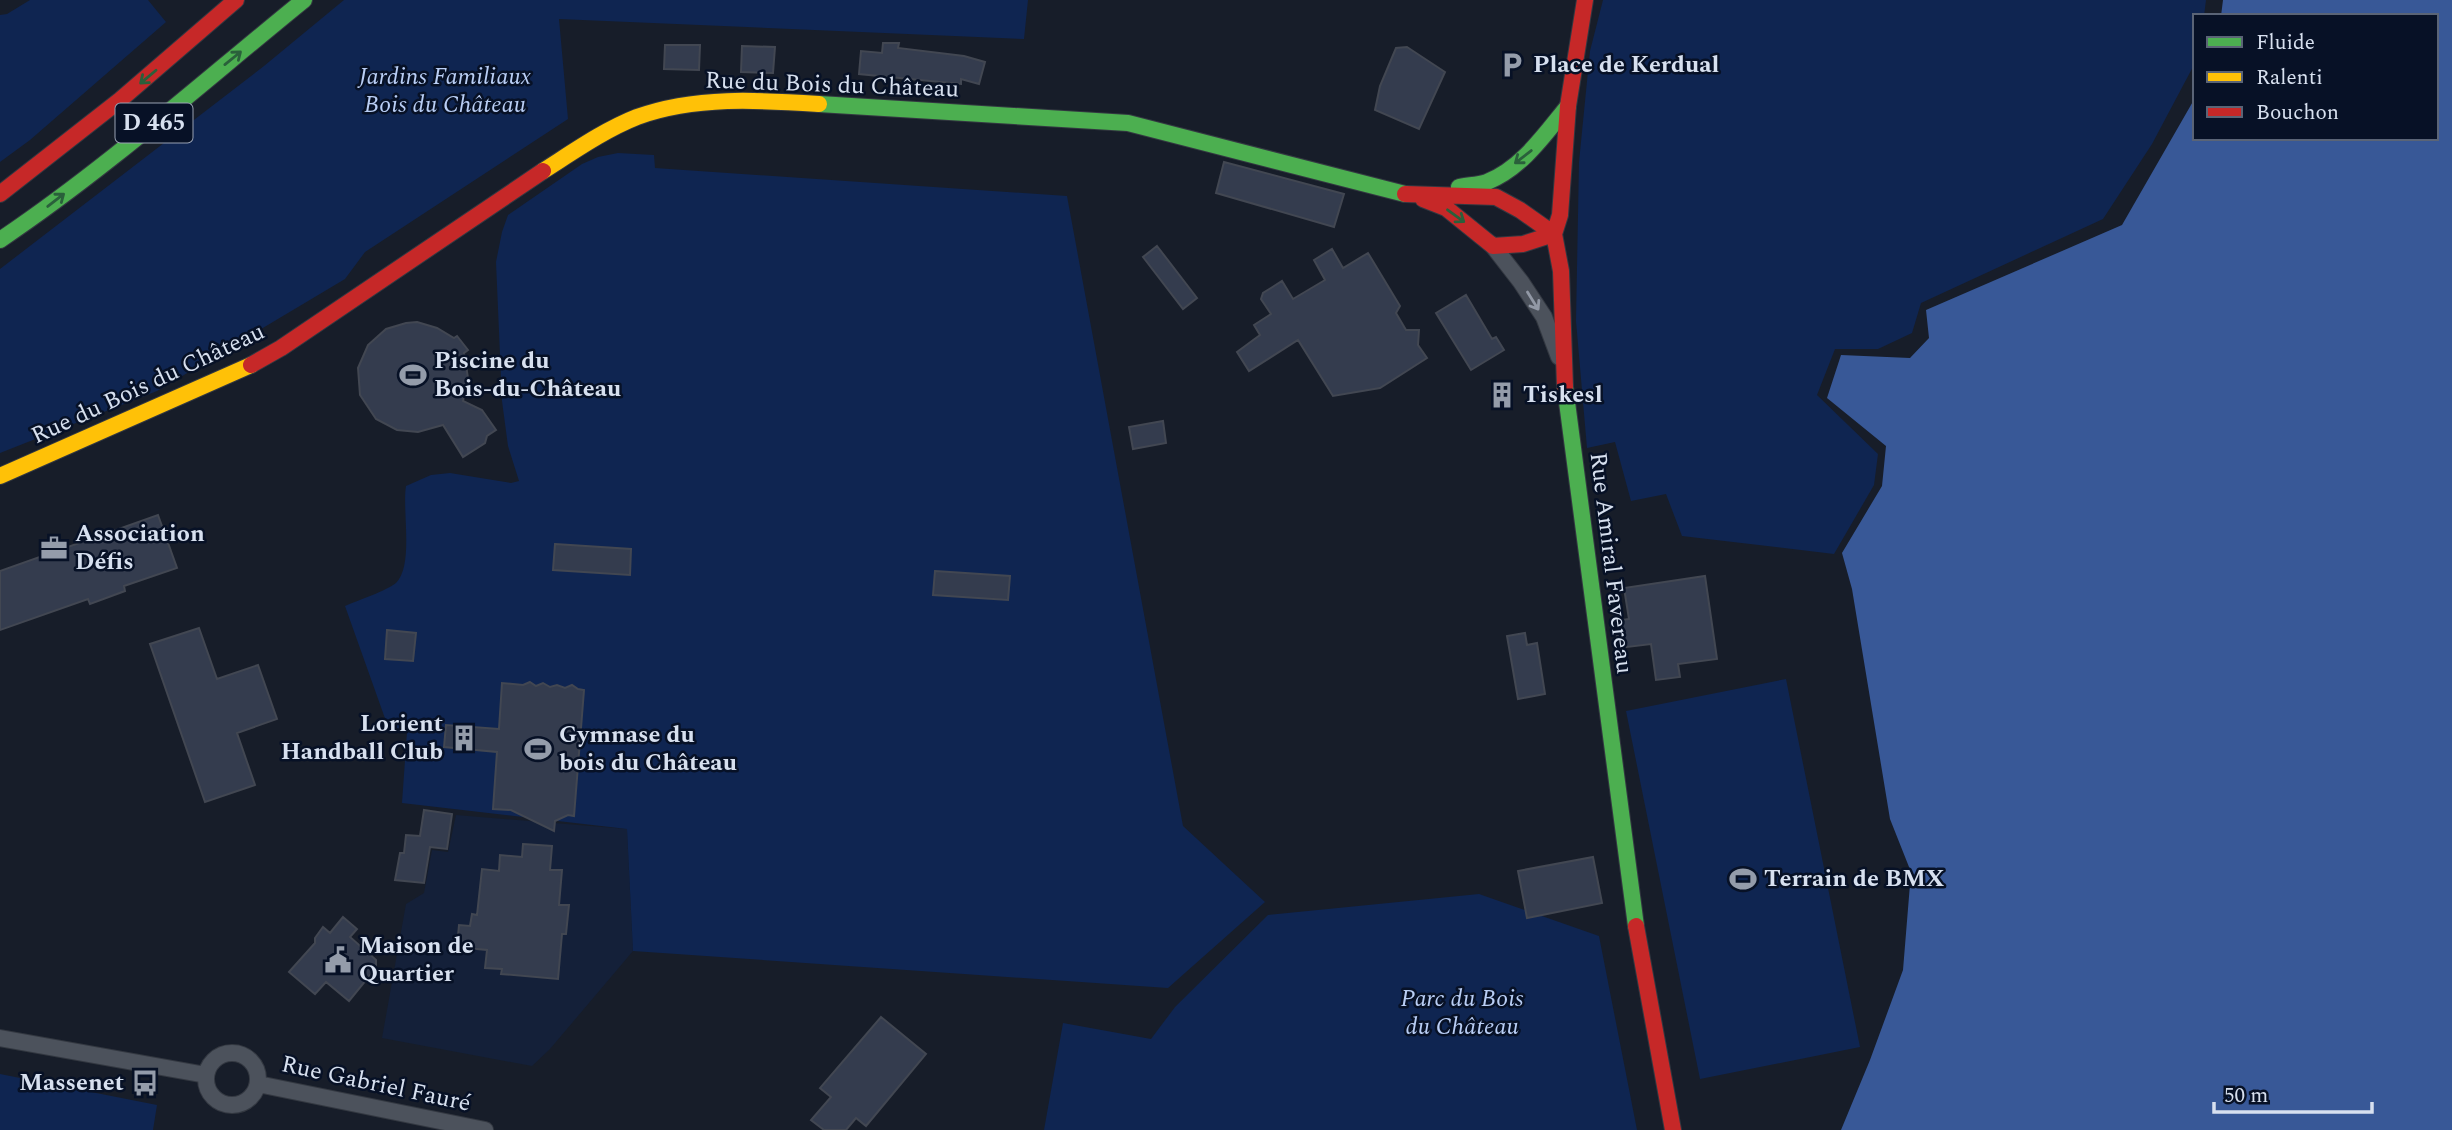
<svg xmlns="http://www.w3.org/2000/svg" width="2452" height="1130" viewBox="0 0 2452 1130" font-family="Spectral,serif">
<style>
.built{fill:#142039}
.green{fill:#0f2551}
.water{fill:#385897}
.building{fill:#343c4e;stroke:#424752;stroke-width:2}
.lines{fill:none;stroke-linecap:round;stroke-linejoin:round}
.street-casing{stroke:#333841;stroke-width:18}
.fast-casing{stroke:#333841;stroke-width:18}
.slow-casing{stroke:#333841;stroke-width:18}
.jam-casing{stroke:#333841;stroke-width:18}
.street{stroke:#4c525c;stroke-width:16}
.fast{stroke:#4caf50;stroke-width:16}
.slow{stroke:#ffc107;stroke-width:16}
.jam{stroke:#c62828;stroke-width:16}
.oneway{stroke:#2a603b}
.oneway2{stroke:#9299a6}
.labels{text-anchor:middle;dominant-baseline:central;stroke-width:5;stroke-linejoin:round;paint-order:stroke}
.shield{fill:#071126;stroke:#99a2b3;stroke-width:2}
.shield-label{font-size:23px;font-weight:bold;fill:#d7e0ef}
.poi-label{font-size:24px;font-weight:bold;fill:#d7e0ef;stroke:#071126;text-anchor:start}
.park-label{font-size:24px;font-style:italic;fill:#b9cef5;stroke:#071126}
.street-label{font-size:24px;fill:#d7e0ef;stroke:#071126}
</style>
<rect width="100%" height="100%" fill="#171d29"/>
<!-- built -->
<path class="built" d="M456 815 627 829 633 951 550 1049 532 1066 382 1038 406 904 424 893 432 850 448 852Z"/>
<!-- green -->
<path class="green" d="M30 0H148L166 22 30 140 0 162V15L7 14Z
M344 0H1028L1024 39 559 19 568 119 365 252 345 279 157 391 0 453V269L264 66Z
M1603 0H2206L2204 16H2195V63L2152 144 2103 219 1921 303 1912 333 1878 349H1835L1817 395 1878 454 1874 485 1834 554 1682 536 1666 494 1631 501 1615 442 1587 448 1576 321 1579 162 1590 51Z
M618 153 654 155 655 168 1067 196 1183 826 1265 902 1168 988 633 951 627 829 402 803 407 732 387 724 345 606C357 601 388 590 396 583 414 565 402 511 406 486L431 475 450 473 511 483 519 481 508 446 502 401 496 262 502 232 508 215 582 164 598 157Z
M1786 679 1860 1047 1700 1079 1626 711Z
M1479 894 1599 936 1637 1130H1044L1063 1023 1151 1039 1175 1007 1268 915Z
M0 1074 157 1105 153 1130H0Z"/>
<!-- water -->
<path class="water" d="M2223 0H2452V1130H1841L1870 1060 1903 970 1911 872 1890 819 1852 589 1842 553 1882 486 1886 446 1827 398 1841 355 1910 358 1929 338 1926 310 2122 225 2195 98V138H2436V16H2221Z"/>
<!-- building -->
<path class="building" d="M883 43H899L898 48 964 56 985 62 979 84 961 79V84L859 74 861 51 882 53Z
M665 45H700L699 70 664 69Z
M742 46 775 47 773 73 741 72Z
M1407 47 1445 72 1419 129 1375 110 1380 86 1396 48Z
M1224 162 1344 194 1334 227 1216 193Z
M1157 246 1197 298 1183 309 1143 257Z
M1332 249 1343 268 1368 253 1400 306 1396 313 1406 330H1419L1418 345 1427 358 1380 388 1333 396 1298 340 1249 371 1237 352 1260 335 1254 325 1271 314 1261 299 1263 293 1282 281 1293 299 1325 280 1314 260Z
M1466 295 1492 339 1496 337 1504 350 1471 370 1436 313Z
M417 322 437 328 454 338 457 336 468 350 464 353 468 378 463 401 482 410 496 430 487 436 485 443 463 457 443 425 418 432 397 430 376 419 360 395 358 368 368 345 386 329 406 323Z
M1163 421 1166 443 1133 449 1129 427Z
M158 515 177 568 124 586 125 591 90 604 88 599 0 630V571Z
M555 544 631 549 630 575 553 570Z
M935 571 1010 576 1008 600 933 595Z
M1705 576 1717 659 1678 664 1680 677 1656 680 1651 644 1619 648 1615 621 1629 619 1624 588Z
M199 628 217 679 258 665 277 719 237 733 255 785 205 802 150 644Z
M387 630 416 633 413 661 385 659Z
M1525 633 1527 645 1537 643 1545 694 1518 699 1507 636Z
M530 682 536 686 543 683 550 687 557 685 565 688 572 685 578 689 584 690 574 816 568 815 555 821 554 831 511 810 493 809 497 752 444 747 446 725 499 729 502 683 523 685Z
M424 810 452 814 447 849 430 847 424 883 395 880 400 853H404L406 835 420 836Z
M523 844 552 846 550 870H562L559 905H569L566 934H562L558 979 501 974 502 969 485 968 487 950 457 947 459 925 470 926 472 914 477 915 482 869 499 871 500 855 522 857Z
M1593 857 1602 903 1527 918 1518 871Z
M343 917 357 929 350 937 376 960V968L349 1001 326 982 315 994 289 972 315 943V938L323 927 330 933Z
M881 1017 926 1054 866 1126 856 1118 846 1130H824L811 1120 831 1097 820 1088Z"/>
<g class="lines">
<!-- street casing -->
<g class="street-casing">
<path id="street" d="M1493 246 1521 282 1544 317 1559 357
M0 1038 206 1075
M206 1079a26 26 0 1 1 52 0a26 26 0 1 1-52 0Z
M258 1084 485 1130"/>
</g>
<!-- fast casing -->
<g class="fast-casing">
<path id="fast" d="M819 104 1128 123 1405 194
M1459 187C1468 185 1478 185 1487 182 1522 168 1545 134 1568 106
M0 240C107 168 204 81 304 0
M1565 387 1636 926"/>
</g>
<!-- slow casing -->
<g class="slow-casing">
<path id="slow" d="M543 171C573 152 604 130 637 117 695 96 759 100 819 104
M0 476 251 365"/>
</g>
<!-- jam casing -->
<g class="jam-casing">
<path id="jam" d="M0 194 120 100 236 0
M1405 194 1496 197 1520 210 1554 234
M1423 199 1446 208 1493 246 1523 244 1554 234
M251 365 281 348 543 171
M1565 387 1561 271 1554 234 1560 215 1568 106 1585 0
M1636 926 1673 1130"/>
</g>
<!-- street -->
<use href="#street" class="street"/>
<!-- fast -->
<use href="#fast" class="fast"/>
<!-- slow -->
<use href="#slow" class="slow"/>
<!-- jam -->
<use href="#jam" class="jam"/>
</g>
<!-- one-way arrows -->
<defs><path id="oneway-shaft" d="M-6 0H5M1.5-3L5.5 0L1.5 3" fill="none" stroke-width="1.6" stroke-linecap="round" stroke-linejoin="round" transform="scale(1.75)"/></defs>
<g class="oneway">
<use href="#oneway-shaft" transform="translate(233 58) rotate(-39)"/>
<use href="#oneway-shaft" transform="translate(148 77) rotate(140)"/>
<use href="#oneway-shaft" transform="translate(1523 157) rotate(142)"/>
<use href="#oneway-shaft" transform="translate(56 200) rotate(-38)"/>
<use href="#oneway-shaft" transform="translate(1456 216) rotate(36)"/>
</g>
<use class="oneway2" href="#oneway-shaft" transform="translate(1533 301) rotate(58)"/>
<!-- icons -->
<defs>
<g id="parking-bare" transform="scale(2.1)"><path d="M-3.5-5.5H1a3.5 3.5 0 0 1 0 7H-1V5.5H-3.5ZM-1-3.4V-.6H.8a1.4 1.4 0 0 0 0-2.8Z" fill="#949caa" stroke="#071126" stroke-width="2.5" paint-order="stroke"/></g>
<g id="stadium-bare" transform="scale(2.1)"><path d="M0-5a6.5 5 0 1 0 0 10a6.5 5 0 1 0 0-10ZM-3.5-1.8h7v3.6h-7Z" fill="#949caa" stroke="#071126" stroke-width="2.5" paint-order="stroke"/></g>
<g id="building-bare" transform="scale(2.1)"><path d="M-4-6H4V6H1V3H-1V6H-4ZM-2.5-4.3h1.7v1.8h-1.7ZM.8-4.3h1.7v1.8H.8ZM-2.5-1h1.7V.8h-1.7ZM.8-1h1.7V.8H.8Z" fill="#949caa" stroke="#071126" stroke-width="2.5" paint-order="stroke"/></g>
<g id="office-bare" transform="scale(2.1)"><path d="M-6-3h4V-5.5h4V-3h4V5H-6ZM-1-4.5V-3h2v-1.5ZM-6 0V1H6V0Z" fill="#949caa" stroke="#071126" stroke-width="2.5" paint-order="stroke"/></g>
<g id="civic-bare" transform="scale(2.1)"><path d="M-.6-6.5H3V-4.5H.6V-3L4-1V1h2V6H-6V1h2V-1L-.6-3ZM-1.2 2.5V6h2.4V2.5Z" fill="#949caa" stroke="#071126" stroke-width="2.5" paint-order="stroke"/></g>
<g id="bus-bare" transform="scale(2.1)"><path d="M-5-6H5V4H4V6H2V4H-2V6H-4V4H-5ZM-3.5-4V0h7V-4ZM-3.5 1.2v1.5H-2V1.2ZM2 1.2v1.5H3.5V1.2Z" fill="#949caa" stroke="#071126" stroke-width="2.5" paint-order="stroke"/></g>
</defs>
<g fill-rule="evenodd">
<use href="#parking-bare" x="1512" y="65"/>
<use href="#stadium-bare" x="413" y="375"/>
<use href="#building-bare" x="1502" y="395"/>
<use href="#office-bare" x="54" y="548"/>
<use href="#building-bare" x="464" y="738"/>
<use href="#stadium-bare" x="538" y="749"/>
<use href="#stadium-bare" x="1743" y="879"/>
<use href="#civic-bare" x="338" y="960"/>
<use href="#bus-bare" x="145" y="1083"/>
</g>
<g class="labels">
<!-- shield labels -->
<rect class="shield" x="115.5" y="103.5" width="77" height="39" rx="5"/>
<g class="shield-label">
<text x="154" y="123">D 465</text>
</g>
<!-- poi labels -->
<g class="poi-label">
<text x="1533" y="65">Place de Kerdual</text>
<text x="434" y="361">Piscine du<tspan x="434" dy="28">Bois-du-Château</tspan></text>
<text x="1523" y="395">Tiskesl</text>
<text x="75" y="534">Association<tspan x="75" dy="28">Défis</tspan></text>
<text x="443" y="724" text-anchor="end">Lorient<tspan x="443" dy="28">Handball Club</tspan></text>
<text x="559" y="735">Gymnase du<tspan x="559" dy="28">bois du Château</tspan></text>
<text x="1764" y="879">Terrain de BMX</text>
<text x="359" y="946">Maison de<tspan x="359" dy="28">Quartier</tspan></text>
<text x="124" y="1083" text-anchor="end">Massenet</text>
</g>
<!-- park labels -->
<g class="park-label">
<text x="445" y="77">Jardins Familiaux<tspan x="445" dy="28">Bois du Château</tspan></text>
<text x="1462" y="999">Parc du Bois<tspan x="1462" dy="28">du Château</tspan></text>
</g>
<!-- street labels -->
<g class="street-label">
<text transform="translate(832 85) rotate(2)">Rue du Bois du Château</text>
<text transform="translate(148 384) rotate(-25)">Rue du Bois du Château</text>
<text transform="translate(1611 563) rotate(83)">Rue Amiral Favereau</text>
<text transform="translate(376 1084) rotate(12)">Rue Gabriel Fauré</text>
</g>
</g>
<!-- legend -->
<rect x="2193" y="14" width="245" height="126" fill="#071126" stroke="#5a6476" stroke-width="2"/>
<rect x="2207" y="37" width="35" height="10" fill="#4caf50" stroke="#5a6476" stroke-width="2"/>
<text x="2256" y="49" font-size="21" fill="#d7e0ef">Fluide</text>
<rect x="2207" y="72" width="35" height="10" fill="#ffc107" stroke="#5a6476" stroke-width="2"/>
<text x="2256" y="84" font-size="21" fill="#d7e0ef">Ralenti</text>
<rect x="2207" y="107" width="35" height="10" fill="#c62828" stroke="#5a6476" stroke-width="2"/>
<text x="2256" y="119" font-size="21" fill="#d7e0ef">Bouchon</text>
<!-- scale -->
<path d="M2214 1102v10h158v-10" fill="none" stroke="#d7e0ef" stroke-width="3.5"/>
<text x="2224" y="1102" font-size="21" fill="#d7e0ef" stroke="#071126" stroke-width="5" paint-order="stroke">50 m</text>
</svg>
